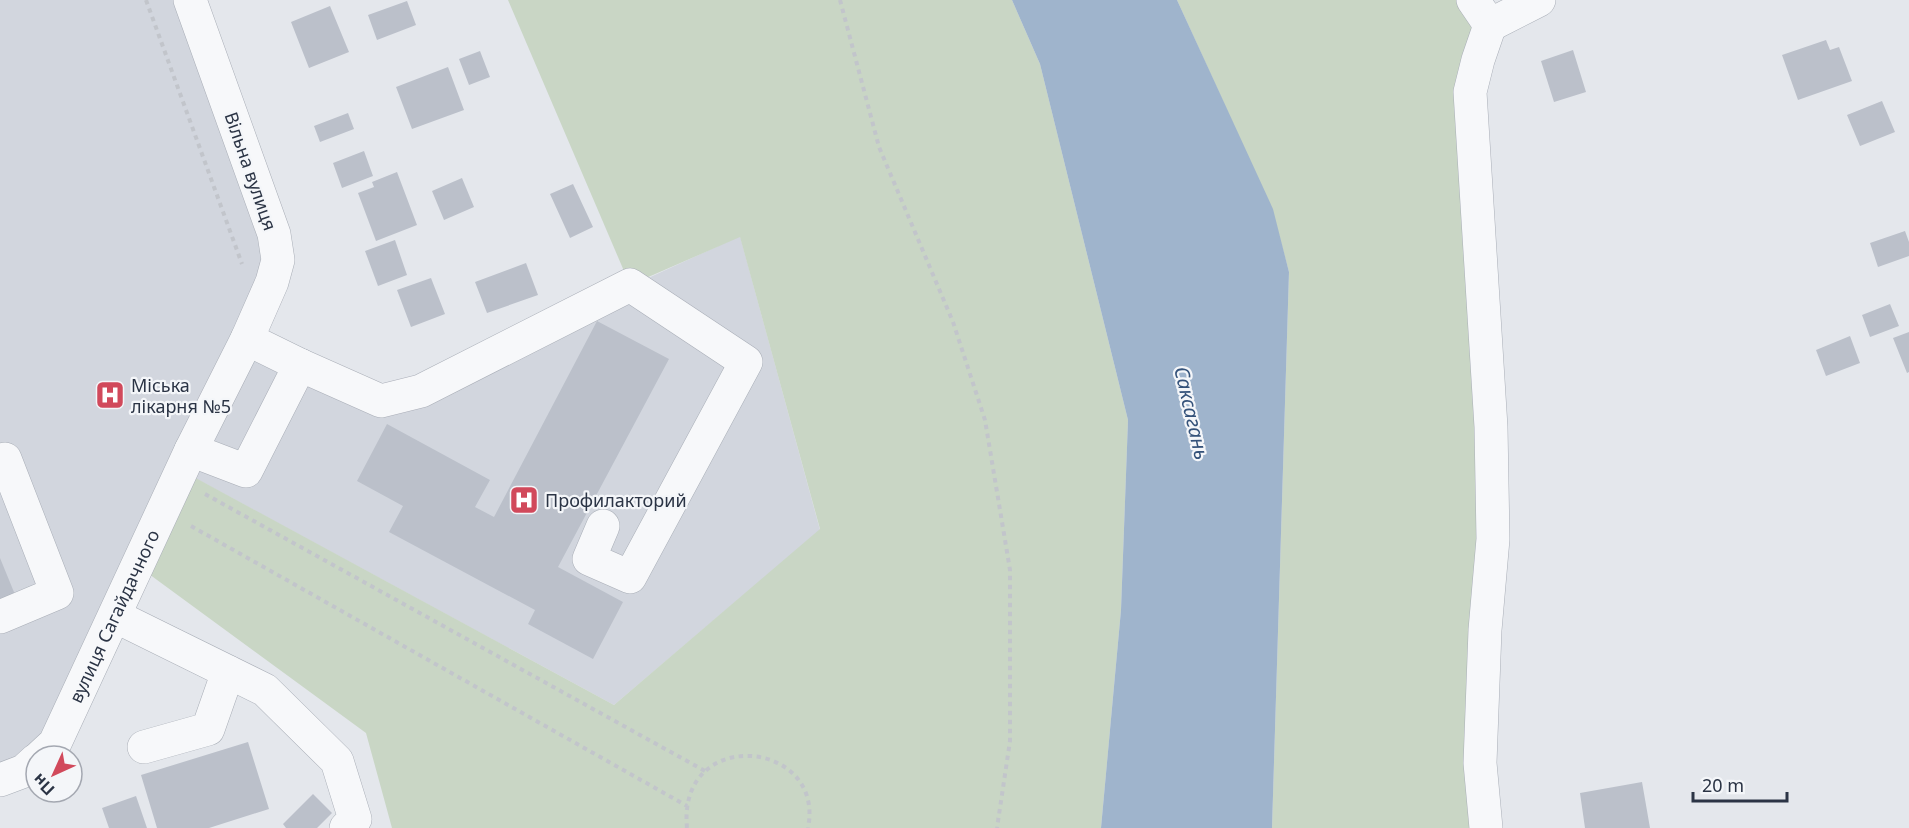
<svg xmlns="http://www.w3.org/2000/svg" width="1909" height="828" viewBox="0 0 1909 828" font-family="'Noto Sans',sans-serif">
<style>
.built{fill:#d2d6de}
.green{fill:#c9d6c5}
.water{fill:#9fb4cc}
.building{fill:#bbc0ca}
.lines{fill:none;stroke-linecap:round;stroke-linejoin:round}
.minor-casing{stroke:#a9aeb7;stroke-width:34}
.path{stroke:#c2c5cb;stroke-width:4;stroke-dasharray:4.5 4.5;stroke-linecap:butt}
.minor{stroke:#f7f8fa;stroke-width:33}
.labels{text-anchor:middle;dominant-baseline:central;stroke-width:4.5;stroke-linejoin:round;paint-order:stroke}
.street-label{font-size:18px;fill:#2b3445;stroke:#f4f6f9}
.poi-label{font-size:18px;fill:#2b3445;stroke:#f4f6f9;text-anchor:start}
.water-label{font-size:20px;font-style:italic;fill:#34527a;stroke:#f4f6f9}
</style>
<rect width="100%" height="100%" fill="#e4e7ec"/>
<!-- built -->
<path class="built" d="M0 0H190L274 234 247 339 380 401 740 236 820 530 614 705 182 471 55 743 0 780Z"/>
<!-- green -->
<path class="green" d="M508 0H1012L1040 64 1128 420 1121 610 1101 828H392L366 733 138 566 181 470 614 705 820 529 740 237 630 285Z
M1177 0H1473L1478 60 1486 828H1272L1289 272 1272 209Z"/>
<!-- water -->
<path class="water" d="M1012 0H1177L1273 209 1289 272 1272 828H1101L1121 610 1128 420 1040 64Z"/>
<!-- building -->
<path class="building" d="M407 1 416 25 377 40 368 15Z
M330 6 349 52 309 68 291 22Z
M1826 40 1830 50 1839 47 1852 81 1798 100 1782 55Z
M1573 50 1586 92 1554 102 1541 61Z
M480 51 490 77 469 85 459 59Z
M448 67 464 110 412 129 396 87Z
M1882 101 1895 132 1860 146 1847 115Z
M348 113 354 129 320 142 314 126Z
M364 151 373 176 342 188 333 163Z
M397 172 417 225 376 241 358 193 374 187 372 182Z
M462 178 474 207 444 220 432 191Z
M573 184 593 227 570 238 550 194Z
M1905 231 1909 242V256L1878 267 1870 243Z
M395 240 407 275 378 286 365 251Z
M526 263 538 295 487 313 475 282Z
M431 278 445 314 411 327 397 290Z
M1890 304 1899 326 1870 337 1862 315Z
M597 321 669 359 558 567 623 602 593 659 528 624 535 610 389 532 403 506 357 481 387 424 490 480 475 507 494 517Z
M1909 332V372L1907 373 1893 338Z
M1850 336 1860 363 1826 376 1816 350Z
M0 558 16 597 0 604Z
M248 742 269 809 209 828H157L141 775Z
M1642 782 1650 828H1585L1580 793Z
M313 794 332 813 317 828H286L283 824Z
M136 796 147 828H109L102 808Z"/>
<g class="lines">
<!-- minor casing -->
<g class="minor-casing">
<g id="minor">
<path d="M1473 0 1490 25"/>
<path d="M1490 25 1539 0"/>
<path d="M300 365 381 401 421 391 630 285 746 362 630 577 589 559 603 526"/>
<path d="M191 450 246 471 300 365 247 339"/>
<path d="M115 616 265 690 337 761 355 819 346 828"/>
<path d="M0 617 57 593 5 459"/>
<path d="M144 747 208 729 228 672"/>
<path id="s1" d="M41 756 55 743 191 450 247 339 272 282 278 260 274 234 190 0"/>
<path d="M0 780 24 771 36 760"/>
<path d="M1486 828 1480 763 1485 630 1493 539 1491 427 1470 92 1478 60 1490 25"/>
</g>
</g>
<!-- path -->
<path class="path" d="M146 0 242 264
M840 0 879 147 953 322 985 420 1010 570V741L997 828
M205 494 705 771
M191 526 687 806
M687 828C677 725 826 739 808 828"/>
<!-- minor -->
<use href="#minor" class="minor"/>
</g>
<!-- icons -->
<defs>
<g id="hospital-square" transform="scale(1.5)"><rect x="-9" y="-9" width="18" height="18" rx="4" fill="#d1495b" stroke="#f4f6f9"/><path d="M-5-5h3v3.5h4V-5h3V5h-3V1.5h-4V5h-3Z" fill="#fff"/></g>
</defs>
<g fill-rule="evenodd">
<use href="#hospital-square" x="110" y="395"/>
<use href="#hospital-square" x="524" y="500"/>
</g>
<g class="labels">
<!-- street labels -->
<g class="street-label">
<text transform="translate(251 171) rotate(71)">Вільна вулиця</text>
<text stroke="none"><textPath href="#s1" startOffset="159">вулиця Сагайдачного</textPath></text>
</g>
<!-- poi labels -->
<g class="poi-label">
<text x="131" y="385">Міська<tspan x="131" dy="21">лікарня №5</tspan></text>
<text x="545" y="500">Профилакторий</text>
</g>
<!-- water labels -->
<g class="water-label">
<text transform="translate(1192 413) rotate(77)">Саксагань</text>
</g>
</g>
<!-- north arrow -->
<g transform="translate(54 774) rotate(225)"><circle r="28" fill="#f4f6f9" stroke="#a4a8b1" stroke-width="1.5"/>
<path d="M0-4.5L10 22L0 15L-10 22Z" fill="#d1495b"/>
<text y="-9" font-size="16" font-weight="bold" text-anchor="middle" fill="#2b3445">Пн</text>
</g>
<!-- scale -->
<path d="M1693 792v9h94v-9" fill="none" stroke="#2b3445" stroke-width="3"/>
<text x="1702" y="792" font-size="18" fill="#2b3445" stroke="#f4f6f9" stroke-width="4.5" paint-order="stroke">20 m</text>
</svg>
